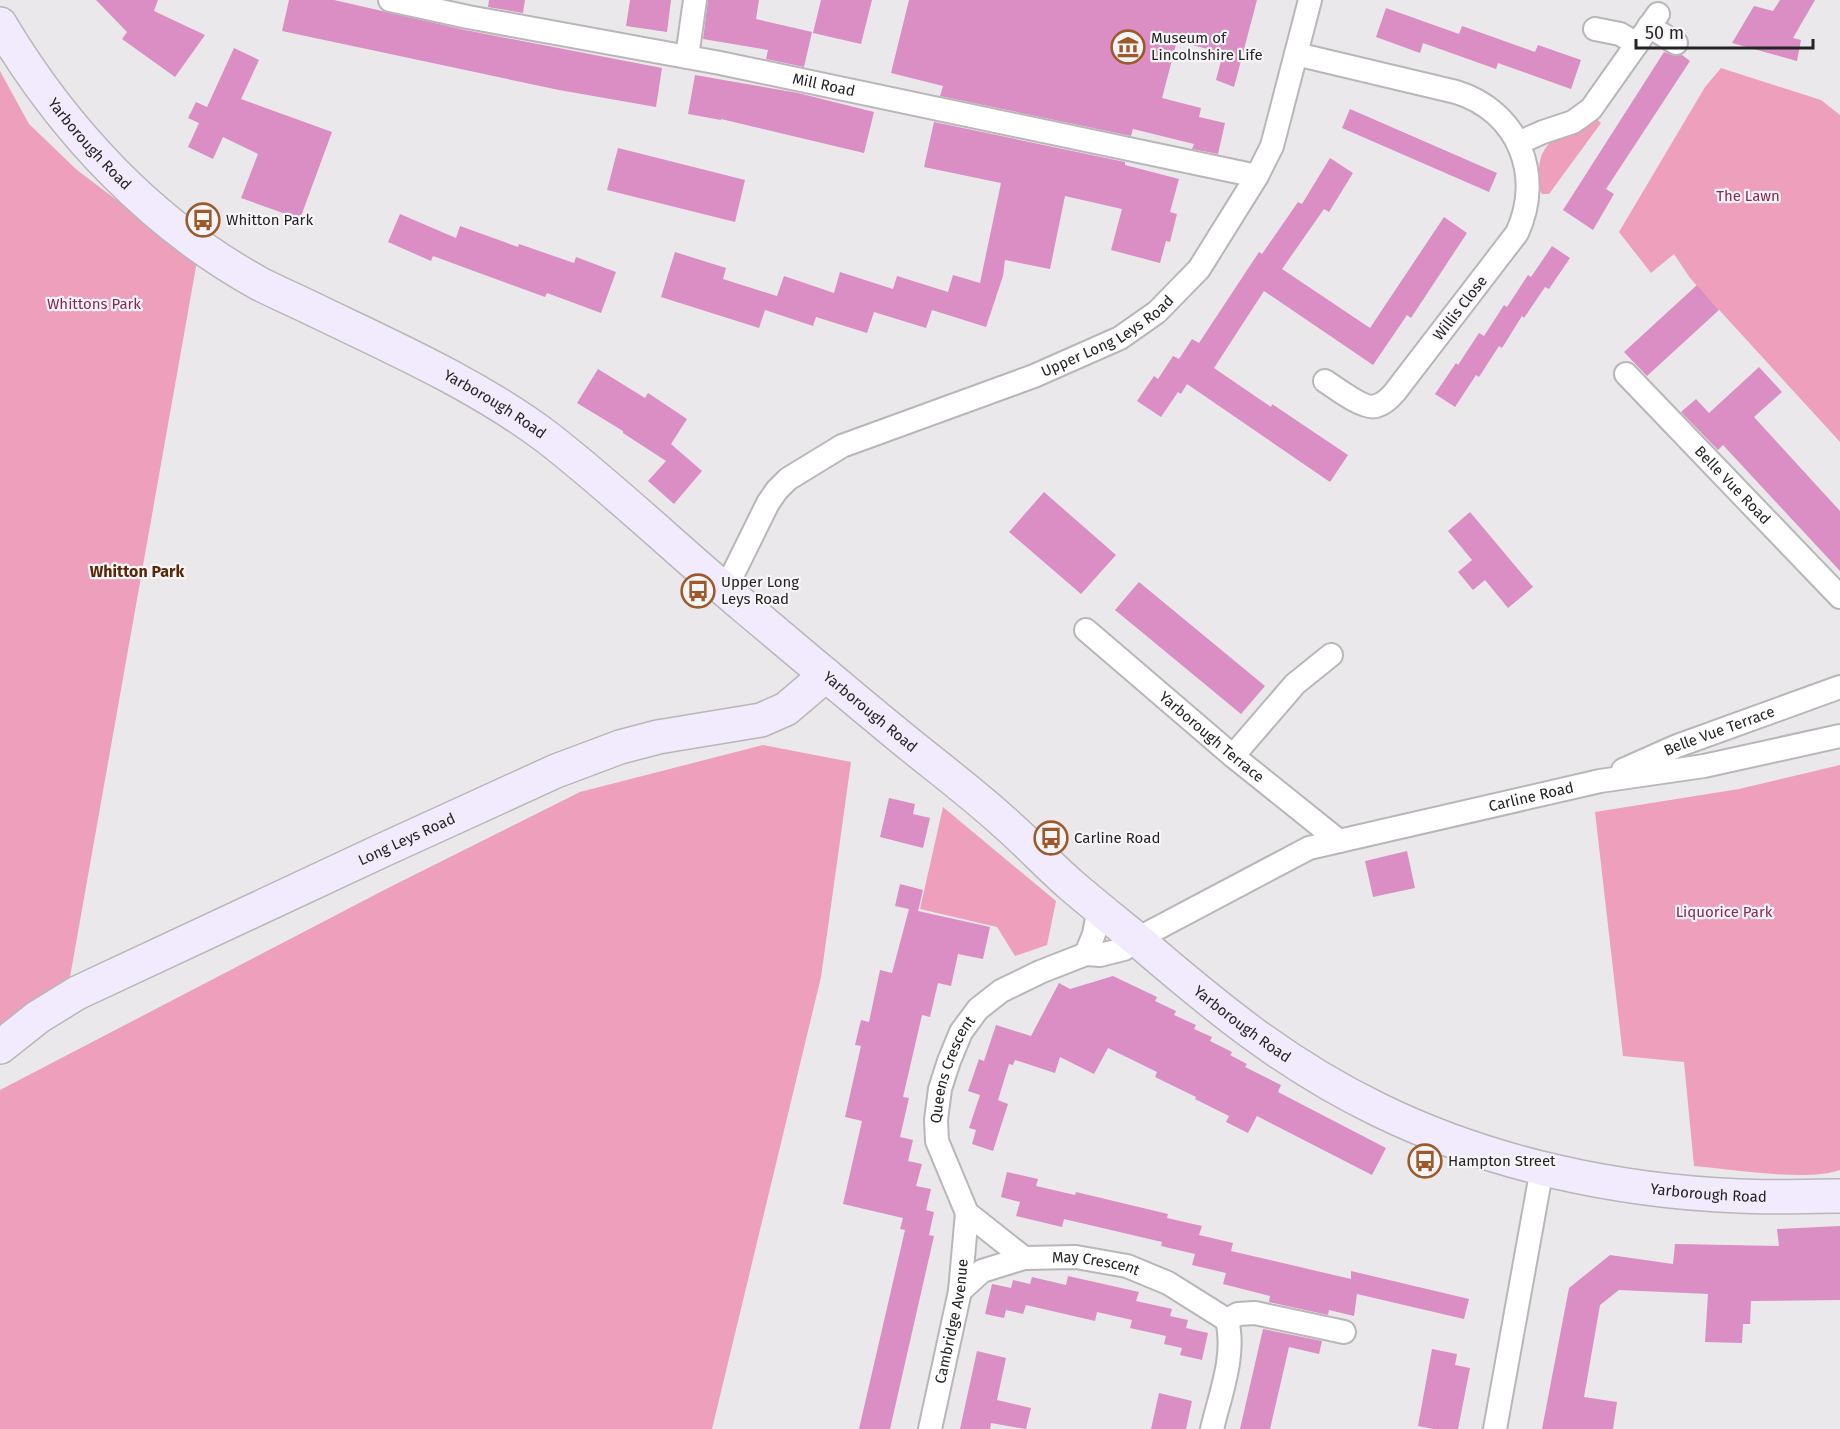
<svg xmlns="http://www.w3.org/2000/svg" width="1840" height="1429" viewBox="0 0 1840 1429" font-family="'Fira Sans',sans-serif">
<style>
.green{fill:#ee9fbb}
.building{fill:#da8ec4}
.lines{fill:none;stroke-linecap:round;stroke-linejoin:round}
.street-casing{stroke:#b9b6b9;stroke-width:26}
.secondary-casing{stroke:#b9b6b9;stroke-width:36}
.street{stroke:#fff;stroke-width:22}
.secondary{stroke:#f2ebfe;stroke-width:33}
.labels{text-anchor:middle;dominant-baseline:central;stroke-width:4.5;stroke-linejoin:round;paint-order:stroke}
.poi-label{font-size:15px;fill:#252425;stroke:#f8f5f8;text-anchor:start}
.street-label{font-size:15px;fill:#252425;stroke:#f8f5f8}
.park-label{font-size:15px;fill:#8b2553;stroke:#f8f5f8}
.neighbourhood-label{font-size:16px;font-weight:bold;fill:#572a07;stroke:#f8f5f8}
</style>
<rect width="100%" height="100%" fill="#ebe8eb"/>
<!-- green -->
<path class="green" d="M1721 68 1821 100 1840 115V442L1690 278 1674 254 1651 273 1619 232 1705 87Z
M0 71 29 124 77 170 197 261 67 994 0 1030Z
M1593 116 1601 123 1549 194H1542C1537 187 1538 179 1539 171 1539 138 1569 130 1593 116Z
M763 745 851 762 821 977 712 1429H0V1090L390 887 580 792Z
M1840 765V1170C1806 1182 1732 1169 1694 1166L1684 1062 1623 1056 1595 812 1739 789Z
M943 807 1056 901 1047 945 1015 956 997 927 920 909Z"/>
<!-- building -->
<path class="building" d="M96 0H158L154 11 205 35 175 77 122 39 127 32Z
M289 0H334L465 30 662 68 656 107 559 90 282 31Z
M489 0H525L523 13 488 7Z
M630 0H671L667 32 626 26Z
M708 0H759L756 19 812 32 804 67 766 59 768 50 703 39Z
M821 0H872L861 44 813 33Z
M909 0H1257L1234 87 1216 80 1223 53 1177 41 1162 98 1201 108 1199 117 1225 123 1218 154 1192 149 1194 144 1133 129 1131 136 940 96 943 86 891 73Z
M1780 0H1815L1793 38 1801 40 1797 61 1732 43 1754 6 1773 11Z
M1386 8 1459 34 1462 26 1535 52 1538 45 1581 60 1571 89 1498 63 1496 69 1423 43 1420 53 1376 37Z
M234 48 259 60 241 99 332 132 300 219 241 198 258 154 223 137 213 159 188 147 199 123 188 118 196 102 207 107Z
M1664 52 1675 56 1682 55 1690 61 1606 189 1614 194 1593 230 1563 210Z
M695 75 798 93 874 112 864 153 721 119V120L688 114Z
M1350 109 1497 173 1489 192 1342 128Z
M934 122 1125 162V165L1179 179 1170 212 1177 214 1170 242 1166 241 1160 263 1111 250 1122 209 1065 196 1050 269 1005 260 1003 276 986 327 932 310 926 328 874 312 867 333 816 317 813 326 765 310 759 328 661 297 675 252 726 268 723 279 777 296 784 276 834 293 840 272 893 289 897 276 948 292 953 275 980 283 1001 183 924 167Z
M618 148 745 180 735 222 607 190Z
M1330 158 1353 173 1329 212 1324 209 1282 269 1370 328 1444 217 1467 233 1411 318 1407 315 1373 365 1264 291 1214 368 1271 407 1272 404 1348 455 1330 482 1187 384 1181 394 1178 392 1161 417 1137 401 1154 376 1158 379 1173 356 1179 359 1192 339 1199 343 1259 252 1262 254 1298 202 1302 204Z
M400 214 456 238 460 226 518 247 519 244 574 263 576 257 616 272 601 313 547 293 545 297 433 256 431 261 388 242Z
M1552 246 1570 258 1549 289 1545 287 1524 318 1522 316 1502 348 1499 346 1479 377 1476 375 1455 407 1435 394 1456 363 1458 365 1479 333 1484 336 1504 305 1507 307 1528 275 1531 277Z
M1697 285 1719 310 1647 376 1624 352Z
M1759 367 1782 392 1754 417 1840 511V571L1723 445 1718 450 1681 412 1696 399 1709 413Z
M598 369 645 398 648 393 687 419 671 444 702 471 674 504 648 481 666 461 623 433V431L577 403Z
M1044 492 1116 555 1081 594 1009 532Z
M1470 512 1533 587 1508 608 1485 580 1473 590 1458 572 1472 560 1448 531Z
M1139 582 1265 686 1241 714 1115 610Z
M889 798 915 804 913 814 930 818 923 848 880 837Z
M1407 851 1415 888 1373 897 1365 861Z
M900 884 923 890 918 911 990 927 983 959 958 954 951 986 938 983 930 1017 922 1015 903 1097 909 1098 900 1137 913 1140 908 1161 922 1164 916 1186 931 1189 926 1210 934 1212 929 1235 934 1236 890 1429H859L905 1230 900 1229 903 1218 843 1204 862 1121 845 1117 861 1046 855 1045 861 1020 869 1022 880 970 892 973 909 909 895 906Z
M1113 976 1157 997 1155 1001 1176 1011 1174 1015 1196 1025 1194 1029 1212 1037 1210 1041 1232 1052 1230 1055 1247 1064 1245 1067 1281 1085 1278 1092 1386 1148 1372 1175 1257 1116 1248 1133 1226 1122 1229 1116 1195 1099 1196 1097 1155 1077 1157 1072 1108 1048 1094 1074 1060 1057 1055 1073 1015 1060 1013 1065 1009 1064 998 1100 1008 1104 993 1151 972 1144 976 1130 969 1128 980 1095 968 1091 979 1059 984 1061 996 1025 1031 1036 1059 983 1070 989Z
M1007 1172 1038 1179 1036 1186 1075 1195 1076 1192 1168 1214 1167 1218 1202 1226 1199 1235 1233 1243 1231 1251 1351 1279V1271L1469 1299 1464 1319 1357 1294 1354 1316 1329 1310 1328 1315 1269 1302 1270 1296 1223 1284 1226 1273 1192 1265 1195 1254 1161 1246 1162 1242 1064 1219 1062 1227 1016 1216 1020 1202 1001 1197Z
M1840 1226V1300L1751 1301 1750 1324H1743L1742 1343 1705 1342 1708 1294 1619 1290 1600 1305 1584 1397 1617 1402 1613 1429H1542L1569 1288 1610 1255 1673 1264 1675 1244 1779 1246 1777 1229Z
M1068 1276 1139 1292 1136 1301 1172 1309 1170 1316 1188 1320 1186 1328 1208 1333 1202 1360 1180 1355 1182 1348 1164 1344 1166 1336 1130 1328 1132 1320 1097 1312 1095 1321 1026 1305 1023 1314 1006 1310 1004 1318 985 1314 992 1284 1011 1288 1013 1280 1030 1284 1032 1277 1066 1285Z
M1263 1329 1322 1341 1319 1354 1289 1347 1270 1429H1240Z
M1432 1349 1457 1354 1455 1365 1470 1368 1458 1429H1434L1418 1426Z
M977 1351 1006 1358 997 1400 1031 1408 1026 1429 991 1423 990 1429H960Z
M1159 1393 1192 1401 1186 1429H1151Z"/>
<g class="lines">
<!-- street casing -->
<g class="street-casing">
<g id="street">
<path id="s1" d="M390 0 468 17 720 63 1257 176"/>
<path d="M1649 26 1676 43"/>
<path d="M1595 29 1620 34 1637 44"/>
<path d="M1296 54 1456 92C1518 111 1544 175 1517 233L1395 392C1390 398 1384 404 1376 406 1364 410 1336 388 1325 381"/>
<path d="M687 57 695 0"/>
<path d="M1518 143 1543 132 1573 122 1591 109 1658 14"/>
<path id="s2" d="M1626 374 1840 597"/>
<path id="s3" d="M725 590 768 503 777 490 788 479 842 446 1034 376 1120 338 1157 312 1199 269 1257 176 1272 146 1310 0"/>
<path id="s4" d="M1086 630 1233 756 1339 841"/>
<path d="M1233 756 1295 684 1331 655"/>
<path id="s5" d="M1623 770 1677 746 1840 687"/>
<path d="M1086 954 1094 934 1099 908"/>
<path id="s6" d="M1024 1258 967 1213 937 1141 936 1120 940 1089 949 1061 961 1032 978 1009 1001 991 1040 972 1086 954 1100 955 1124 949 1137 939 1309 848 1600 781 1704 766 1840 736"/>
<path id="s7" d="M960 1291 982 1271 1024 1258 1076 1257 1127 1266 1168 1283 1227 1320"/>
<path d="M1227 1320 1238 1314 1255 1313 1344 1332"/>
<path id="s8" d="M930 1429 960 1291 967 1213"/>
<path d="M1212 1429C1220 1395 1236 1355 1227 1320"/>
<path d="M1495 1429 1542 1168"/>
</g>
</g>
<!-- secondary casing -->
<g class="secondary-casing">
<g id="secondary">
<path id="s9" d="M0 24C63 130 151 224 260 284 280 294 301 303 321 313 398 350 479 386 548 438 616 491 678 551 745 607 794 648 842 689 892 730 929 761 969 790 1005 823 1028 843 1048 865 1071 885 1093 904 1117 923 1140 942 1218 1009 1286 1065 1379 1110 1490 1164 1616 1191 1739 1196 1772 1198 1806 1196 1840 1196"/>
<path id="s10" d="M0 1047 38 1017 77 993 383 850 556 771 620 747 658 737 761 720 786 709 826 675"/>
</g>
</g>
<!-- street -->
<use href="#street" class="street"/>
<!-- secondary -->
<use href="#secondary" class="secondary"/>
</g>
<!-- icons -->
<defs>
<g id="museum-ring" transform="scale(1.725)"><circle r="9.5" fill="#f8f5f8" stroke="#9d592a" stroke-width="1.5"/><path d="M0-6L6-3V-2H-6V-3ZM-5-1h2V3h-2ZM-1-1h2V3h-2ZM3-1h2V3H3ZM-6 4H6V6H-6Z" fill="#9d592a"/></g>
<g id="bus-ring" transform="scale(1.725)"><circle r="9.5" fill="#f8f5f8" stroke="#9d592a" stroke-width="1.5"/><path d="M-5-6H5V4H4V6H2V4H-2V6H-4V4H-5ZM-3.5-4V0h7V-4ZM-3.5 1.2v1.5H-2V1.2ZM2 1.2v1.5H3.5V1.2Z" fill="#9d592a"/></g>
</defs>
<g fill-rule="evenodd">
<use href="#museum-ring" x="1128" y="47"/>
<use href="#bus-ring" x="203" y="220"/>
<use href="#bus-ring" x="698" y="591"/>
<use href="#bus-ring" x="1051" y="838"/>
<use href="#bus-ring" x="1425" y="1161"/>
</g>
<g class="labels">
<!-- poi labels -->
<g class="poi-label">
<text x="1151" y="38">Museum of<tspan x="1151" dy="17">Lincolnshire Life</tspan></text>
<text x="226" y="220">Whitton Park</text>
<text x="721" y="582">Upper Long<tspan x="721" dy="17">Leys Road</tspan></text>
<text x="1074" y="838">Carline Road</text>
<text x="1448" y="1161">Hampton Street</text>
</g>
<!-- street labels -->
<g class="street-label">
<text stroke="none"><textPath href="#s1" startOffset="442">Mill Road</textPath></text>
<text stroke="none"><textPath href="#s9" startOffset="150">Yarborough Road</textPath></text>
<text transform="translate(1460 308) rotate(-52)">Willis Close</text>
<text stroke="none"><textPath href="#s3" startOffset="480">Upper Long Leys Road</textPath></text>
<text stroke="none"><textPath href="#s9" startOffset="636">Yarborough Road</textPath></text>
<text stroke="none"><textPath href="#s2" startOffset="154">Belle Vue Road</textPath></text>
<text stroke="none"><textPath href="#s9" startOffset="1122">Yarborough Road</textPath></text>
<text stroke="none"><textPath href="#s5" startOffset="104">Belle Vue Terrace</textPath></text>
<text stroke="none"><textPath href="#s4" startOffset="165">Yarborough Terrace</textPath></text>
<text stroke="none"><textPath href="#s6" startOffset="892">Carline Road</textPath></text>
<text stroke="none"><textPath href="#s10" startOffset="458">Long Leys Road</textPath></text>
<text stroke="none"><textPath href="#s9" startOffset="1608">Yarborough Road</textPath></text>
<text stroke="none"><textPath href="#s6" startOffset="225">Queens Crescent</textPath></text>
<text stroke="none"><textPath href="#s9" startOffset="2112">Yarborough Road</textPath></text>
<text stroke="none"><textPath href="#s7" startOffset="146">May Crescent</textPath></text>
<text stroke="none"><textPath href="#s8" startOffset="110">Cambridge Avenue</textPath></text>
</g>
<!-- park labels -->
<g class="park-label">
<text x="1748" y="196">The Lawn</text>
<text x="94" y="304">Whittons Park</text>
<text x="1724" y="912">Liquorice Park</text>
</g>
<!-- neighbourhood labels -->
<g class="neighbourhood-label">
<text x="137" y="571">Whitton Park</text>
</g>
</g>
<!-- scale -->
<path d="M1636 39v9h177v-9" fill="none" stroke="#252425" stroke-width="3"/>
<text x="1645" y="39" font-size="18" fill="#252425" stroke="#f8f5f8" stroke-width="4.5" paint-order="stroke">50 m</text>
</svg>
